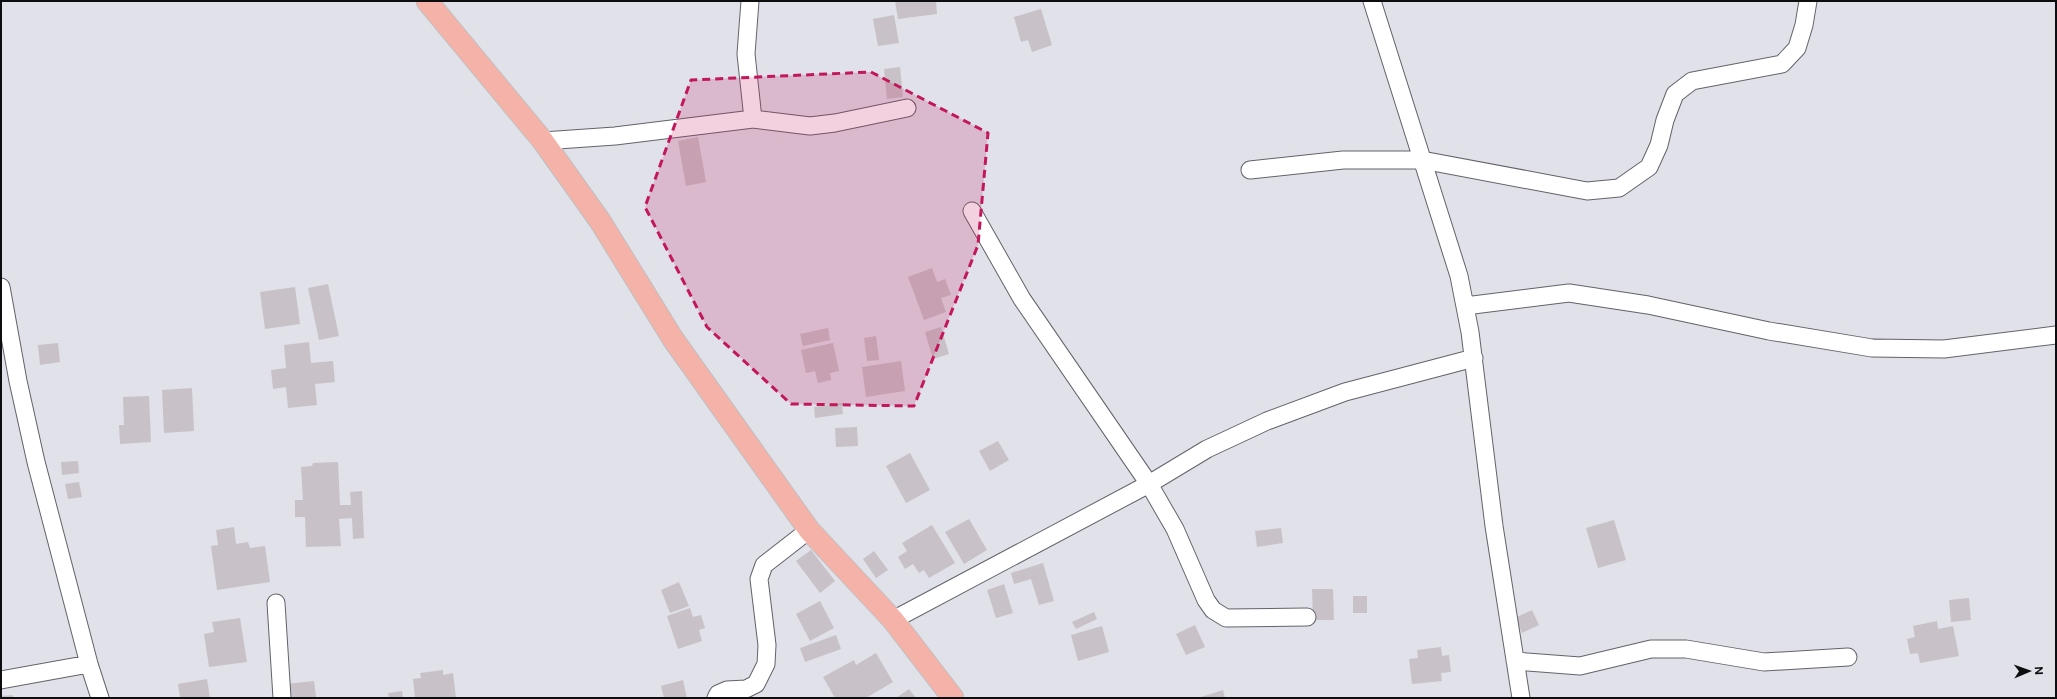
<svg xmlns="http://www.w3.org/2000/svg" width="2057" height="699" viewBox="0 0 2057 699" font-family="'Public Sans',sans-serif">
<style>
.building{fill:#c8c2c8}
.lines{fill:none;stroke-linecap:round;stroke-linejoin:round}
.minor-casing{stroke:#62636a;stroke-width:19}
.major-casing{stroke:#c0c0c1;stroke-width:23}
.minor{stroke:#fff;stroke-width:17}
.major{stroke:#f4b2a9;stroke-width:21}
.marked{fill:#c2185b;fill-opacity:0.2;stroke:#c2185b;stroke-width:3;stroke-dasharray:8 5;stroke-linejoin:round}
</style>
<rect width="100%" height="100%" fill="#e0e1e9"/>
<!-- building -->
<path class="building" d="M895 1H936L937 14 898 19Z
M1041 9 1052 45 1032 52 1028 40 1021 42 1014 17Z
M894 15 899 43 878 46 873 19Z
M900 67 903 97 887 99 884 69Z
M698 137 706 182 686 186 678 141Z
M932 268 937 282 945 279 951 295 941 298 946 312 924 320 908 277Z
M328 284 339 336 319 340 308 288Z
M295 287 300 324 265 329 260 292Z
M941 327 949 354 933 359 925 332Z
M828 328 830 340 803 346 800 334Z
M876 336 879 360 867 361 864 338Z
M309 342 311 363 333 361 335 382 315 384 317 405 288 408 286 387 273 389 271 370 286 368 284 345Z
M58 343 60 362 40 365 38 345Z
M833 343 839 371 830 373 831 380 818 383 815 371 806 373 801 350Z
M901 361 905 391 866 397 862 367Z
M192 388 194 431 164 433 162 390Z
M149 396 151 442 120 444 119 425H124L123 397Z
M842 403 843 414 815 418 814 407Z
M857 427 858 446 836 447 835 428Z
M998 441 1009 460 990 471 979 451Z
M910 453 930 490 906 503 886 466Z
M78 461 79 473 62 475 61 462Z
M338 462 340 505H351L350 492 362 491 364 538 353 539 352 518 339 519 341 546 306 547 305 517H295V500H303L301 467 312 466 313 463Z
M79 482 82 497 68 499 65 484Z
M969 519 987 550 964 564 945 532Z
M1614 520 1626 560 1598 568 1586 528Z
M932 525 955 563 929 578 924 570 919 573 913 564 905 569 898 557 907 551 902 543Z
M234 527 236 544 248 542 250 548 265 546 270 582 217 590 211 546 218 545 216 530Z
M1281 528 1283 543 1257 547 1255 531Z
M811 550 835 581 820 593 796 561Z
M874 551 888 570 876 578 863 559Z
M1043 563 1054 601 1039 605 1031 579 1014 584 1011 573Z
M679 582 689 606 670 613 661 590Z
M1004 584 1013 613 996 618 987 590Z
M1312 589H1333L1334 620H1313Z
M1353 596H1367V613H1353Z
M1969 598 1971 620 1951 622 1949 600Z
M820 601 834 628 810 641 796 614Z
M690 608 693 617 701 615 705 628 699 630 702 641 678 649 667 616Z
M1532 610 1539 625 1522 633 1515 618Z
M1094 612 1097 619 1076 629 1072 622Z
M240 618 247 662 209 667 204 634 214 632 212 622Z
M1937 621 1938 629 1953 626 1959 656 1920 663 1918 653 1910 654 1907 639 1915 637 1913 626Z
M1195 625 1205 647 1186 655 1176 634Z
M1102 626 1109 652 1078 661 1071 635Z
M836 635 841 649 805 662 800 648Z
M1441 647 1442 656 1449 655 1451 672 1441 673 1442 681 1412 684 1409 659 1418 658 1417 650Z
M876 653 893 682 866 698H835L823 677 854 660 856 665Z
M443 670V675L453 673 456 698H415L413 679 421 678 420 673Z
M207 679 210 698H180L178 684Z
M683 680 687 698H664L661 686Z
M314 681 316 697 286 698 285 684Z
M909 689 916 698H896Z
M1223 690 1225 698H1198Z
M402 691 403 698H389L388 693Z
M13 695V698H1V696Z"/>
<g class="lines">
<!-- minor casing -->
<g class="minor-casing">
<path id="minor" d="M750 1 746 54 753 119
M1372 1 1459 276 1470 332 1494 526 1521 698
M543 141 615 136 753 119 810 126 835 123 907 108
M1250 170 1343 160H1422L1587 191 1619 188 1649 167 1659 145 1665 120 1675 94 1692 81 1782 64 1797 48 1804 25 1808 1
M972 211 1022 299 1149 484 1175 529 1206 600 1213 610 1226 618 1307 617
M1 287 18 381 36 462 89 664 100 698
M1465 306 1569 293 1648 305 1769 331 1872 348 1944 349 2056 335
M276 603 282 698
M893 620 1149 484 1207 449 1267 421 1345 392 1474 358
M1515 661 1580 666 1651 649H1686L1764 662 1848 657
M1 680 89 664
M716 698 718 694 727 690 746 689 756 684 766 664 767 645 759 579 764 565 809 530"/>
</g>
<!-- major casing -->
<g class="major-casing">
<path id="major" d="M427 1 543 141 600 221 673 339 809 530 893 620 953 698"/>
</g>
<!-- minor -->
<use href="#minor" class="minor"/>
<!-- major -->
<use href="#major" class="major"/>
</g>
<!-- marked area -->
<path class="marked" d="M871 72 988 133 978 245 914 406 791 404 707 327 645 207 691 80Z"/>
<!-- border -->
<rect width="2057" height="699" fill="none" stroke="#0d0d10" stroke-width="4"/>
<!-- north arrow -->
<g transform="translate(2029 671) rotate(88)" stroke="#e0e1e9" stroke-width="3" paint-order="stroke">
<path d="M0-3L7 15L0 10L-7 15Z" fill="#0d0d10"/>
<text y="-6" font-size="11" font-weight="bold" text-anchor="middle" fill="#0d0d10">N</text>
</g>
</svg>
